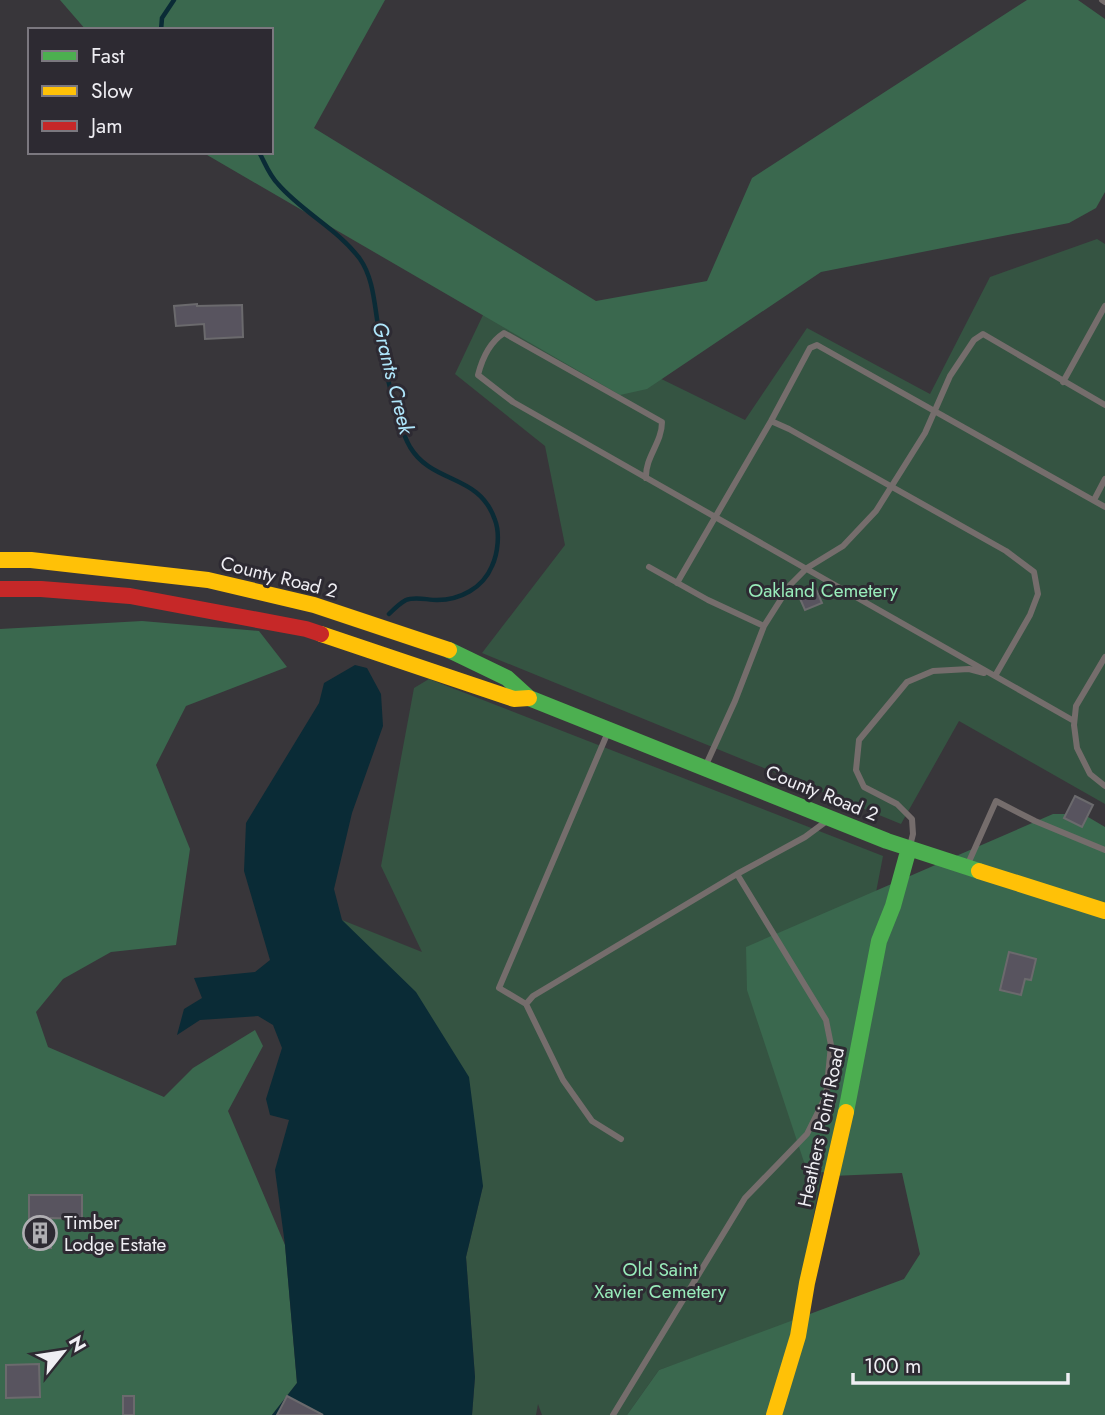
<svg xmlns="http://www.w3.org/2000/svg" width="1105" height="1415" viewBox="0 0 1105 1415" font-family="Jost,sans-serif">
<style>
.green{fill:#355442}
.forest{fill:#3a684e}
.water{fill:#0a2b36}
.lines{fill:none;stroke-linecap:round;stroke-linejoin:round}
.stream{stroke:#0a2b36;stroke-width:4.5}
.building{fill:#58545f;stroke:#6b6a6d;stroke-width:2}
.lane{stroke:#756d6c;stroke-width:6}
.fast{stroke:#4caf50;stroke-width:16}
.slow{stroke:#ffc107;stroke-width:16}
.jam{stroke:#c62828;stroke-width:16}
.labels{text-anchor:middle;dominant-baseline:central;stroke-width:6;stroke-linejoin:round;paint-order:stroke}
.street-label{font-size:19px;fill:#efeef3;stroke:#2d2a32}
.park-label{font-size:19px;fill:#98ebba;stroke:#2d2a32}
.poi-label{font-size:19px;fill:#efeef3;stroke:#2d2a32;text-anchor:start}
.water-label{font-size:21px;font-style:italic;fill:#afe6fb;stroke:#2d2a32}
</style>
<rect width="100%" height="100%" fill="#38363a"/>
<!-- green -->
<path class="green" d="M1097 239 1105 244V804L959 721 901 824 482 653 565 545 545 446 455 374 492 296 745 420 807 328 930 394 990 277Z
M429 679 883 856 793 1322 659 1370 627 1415H542L538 1404 536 1415H472L475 1377 466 1257 483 1186 342 920 422 952 381 866 414 688Z"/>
<!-- forest -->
<path class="forest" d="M60 0H385L314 128 596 301 707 281 752 178 1027 0H1078L1105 19V192L1096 208 1069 223 821 272 647 389 620 395 202 152H271V30H86Z
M142 621 259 631 287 667 186 706 156 765 190 849 176 945 111 952 63 979 36 1012 48 1047 164 1097 193 1068 255 1030 263 1046 228 1111 285 1245 297 1383 272 1415H0V629Z
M1053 814H1083L1105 827V1415H627L659 1370 904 1279 920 1254 902 1173 832 1176 805 1165 747 990 746 947Z"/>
<!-- water -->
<path class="water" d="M355 665 367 668 381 694 383 726 352 813 334 889 342 920 416 992 469 1077 483 1186 466 1257 475 1377 472 1415H272L297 1383 285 1245 275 1170 289 1120 270 1115 266 1099 282 1048 273 1025 258 1016 200 1020 177 1035 184 1009 202 998 194 978 255 972 270 960 244 871 246 823 319 703 324 683Z"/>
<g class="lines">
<!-- stream -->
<path class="stream" d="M161 30 162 18 174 0
M259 152C265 163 269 175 278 184 302 212 338 229 360 259 372 276 374 299 377 319 383 355 393 417 410 447 433 485 479 473 495 520 500 533 498 553 492 566 483 588 460 600 437 600 427 600 415 596 406 600 400 603 394 609 389 614"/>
</g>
<!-- building -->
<path class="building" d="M197 304V306L242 305 243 337 205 339 204 324 176 326 174 306Z
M815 587 822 603 805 610 798 594Z
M1075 796 1093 805 1082 827 1064 818Z
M1009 952 1036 959 1031 980 1025 979 1021 995 1000 990Z
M29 1195H82V1219L51 1218V1248H29Z
M39 1364 40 1397 6 1398V1365Z
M123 1396H134V1415H123Z
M287 1396 323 1415H277Z"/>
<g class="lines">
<!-- lane -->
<path class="lane" d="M1102 0 1105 2
M1063 382 1105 306
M771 421 789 429 1006 551 1034 572 1038 594 1030 615 995 676
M646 478C645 457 662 443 662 422L504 333C490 342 482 359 478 375L513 402 1074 721
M1094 500 1105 479
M649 567 708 600 764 626
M677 583 771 421 810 348 817 345 1105 507
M1105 657 1076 706 1074 725 1077 748 1090 774 1105 786
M608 732 499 988 526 1004 563 1080 592 1121 621 1139
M705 767 735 701 764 626 790 585 807 568 843 546 876 511 925 433 950 376 974 340 983 334 1105 405
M910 846 913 834 912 819 897 804 864 787 856 770 859 740 907 682 933 671 969 669 984 673
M967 866 996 801 1035 821 1105 850
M526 1004 533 996 737 874 805 837 828 820
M613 1415 745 1198 807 1134 826 1096 831 1045 826 1020 737 874"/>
<!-- fast -->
<path class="fast" d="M449 650 507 678 529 698 887 841 979 871
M846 1112 879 941 893 906 909 848"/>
<!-- slow -->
<path class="slow" d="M0 560H31L208 580 314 605 449 650
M321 634 514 699 529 698
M979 871 1105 911
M774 1415 798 1336 807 1283 846 1112"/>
<!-- jam -->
<path class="jam" d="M0 589H41L130 596 306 629 321 634"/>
</g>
<!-- icons -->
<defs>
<g id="building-ring" transform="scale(1.75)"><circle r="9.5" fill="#2d2a32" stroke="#afaeb2" stroke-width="1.5"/><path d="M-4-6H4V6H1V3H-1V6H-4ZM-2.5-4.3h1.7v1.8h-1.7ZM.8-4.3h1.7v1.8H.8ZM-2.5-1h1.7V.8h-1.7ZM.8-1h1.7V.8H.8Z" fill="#afaeb2"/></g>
</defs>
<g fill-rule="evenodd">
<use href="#building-ring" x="40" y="1233"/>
</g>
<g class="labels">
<!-- street labels -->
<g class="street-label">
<text transform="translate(279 577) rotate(14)">County Road 2</text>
<text transform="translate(822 793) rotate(22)">County Road 2</text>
<text transform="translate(821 1127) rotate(-78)">Heathers Point Road</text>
</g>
<!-- park labels -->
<g class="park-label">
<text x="823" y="590">Oakland Cemetery</text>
<text x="660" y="1269">Old Saint<tspan x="660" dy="22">Xavier Cemetery</tspan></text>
</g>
<!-- poi labels -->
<g class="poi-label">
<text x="64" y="1222">Timber<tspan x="64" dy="22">Lodge Estate</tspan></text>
</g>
<!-- water labels -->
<g class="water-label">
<text transform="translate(393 378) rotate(76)">Grants Creek</text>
</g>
</g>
<!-- legend -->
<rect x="28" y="28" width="245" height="126" fill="#2d2a32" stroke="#7b787f" stroke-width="2"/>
<rect x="42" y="51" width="35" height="10" fill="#4caf50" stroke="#7b787f" stroke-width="2"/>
<text x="91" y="63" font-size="21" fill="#efeef3">Fast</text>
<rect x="42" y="86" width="35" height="10" fill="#ffc107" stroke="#7b787f" stroke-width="2"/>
<text x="91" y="98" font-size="21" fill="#efeef3">Slow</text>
<rect x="42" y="121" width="35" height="10" fill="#c62828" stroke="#7b787f" stroke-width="2"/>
<text x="91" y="133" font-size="21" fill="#efeef3">Jam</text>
<!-- north arrow -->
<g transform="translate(63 1352) rotate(60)" stroke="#2d2a32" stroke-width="5" paint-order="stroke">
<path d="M0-5L12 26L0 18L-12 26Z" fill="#efeef3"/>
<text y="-10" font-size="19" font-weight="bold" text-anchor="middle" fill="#efeef3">N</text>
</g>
<!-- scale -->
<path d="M853 1373v10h215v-10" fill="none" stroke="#efeef3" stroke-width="3.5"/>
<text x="864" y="1373" font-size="21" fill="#efeef3" stroke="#2d2a32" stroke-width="5" paint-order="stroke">100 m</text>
</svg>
